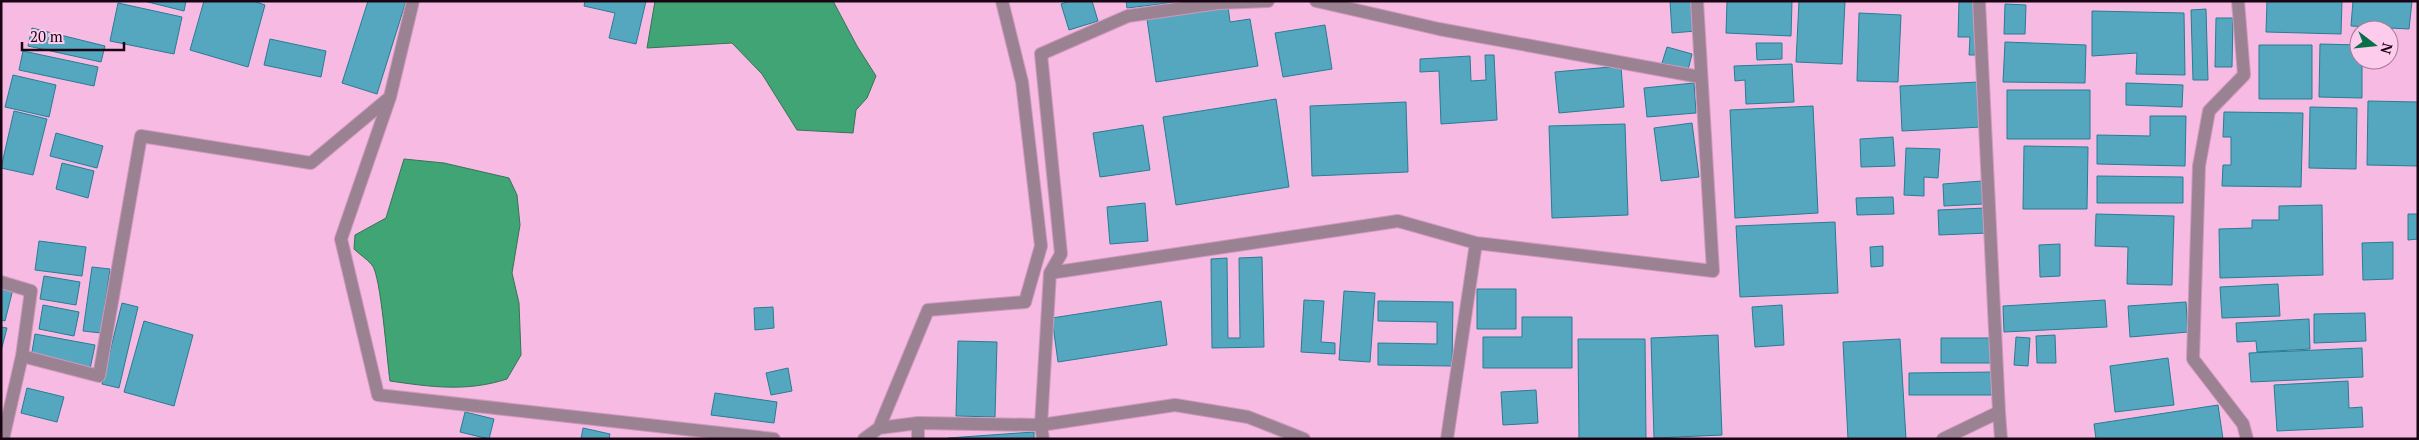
<svg xmlns="http://www.w3.org/2000/svg" width="2419" height="440" viewBox="0 0 2419 440" font-family="'PT Serif',serif">
<style>
.water{fill:#41a475;stroke:#357458}
.building{fill:#55a7bf;stroke:#267d94}
.lines{fill:none;stroke-linecap:round;stroke-linejoin:round}
.minor-casing{stroke:#cf99bd;stroke-width:14}
.minor{stroke:#9b8292;stroke-width:12}
</style>
<rect width="100%" height="100%" fill="#f7bae2"/>
<!-- water -->
<path class="water" d="M655 1H833L857 46 876 76 867 98 856 110 853 133 797 130 762 74 732 43 647 48Z
M404 159 444 163 509 178 517 195 520 225 512 273 519 303 521 355 507 379C467 392 431 387 390 381 387 361 381 275 372 265 367 259 359 254 354 249L355 235 386 218Z"/>
<!-- building -->
<path class="building" d="M144 1H186L184 11Z
M204 1H253L265 5 248 67 190 50Z
M368 1H406L377 94 342 83Z
M585 1H646L636 44 609 38 615 13 584 6Z
M1070 1H1092L1098 21 1069 30 1061 4Z
M1126 1H1187L1127 8Z
M1670 1H1693L1696 31 1672 33Z
M1727 1H1792L1791 36 1726 33Z
M1799 1H1845L1842 64 1796 62Z
M1959 1 1976 2 1975 55H1969L1970 37H1958Z
M2267 1H2342L2341 34 2266 32Z
M2353 1H2412L2409 29 2351 26Z
M118 3 182 17 174 54 110 41Z
M2005 4 2026 5 2025 34H2004Z
M1228 6 1230 22 1250 19 1258 66 1156 82 1147 19Z
M2206 9 2208 80H2193L2191 10Z
M2092 11 2184 13 2185 75 2136 74 2137 53 2092 56Z
M1859 13 1901 15 1898 82 1857 81Z
M2216 18H2233L2232 67H2215Z
M1325 25 1332 69 1283 77 1275 33Z
M32 28 105 46 101 62 28 46Z
M270 39 326 51 321 77 264 65Z
M2005 42 2086 45 2085 83 2003 82Z
M1756 43H1782V59L1757 60Z
M2320 44 2359 45V60H2362V98L2319 97Z
M2259 45H2312V99H2259Z
M1667 47 1692 54 1688 70 1662 63Z
M23 51 98 67 94 86 19 70Z
M1485 55H1494L1497 120 1441 124 1439 71 1420 72V59L1470 56 1471 81 1486 80Z
M1792 64 1794 102 1746 104 1745 80 1735 81 1734 66Z
M1621 66 1624 107 1559 113 1555 72Z
M13 75 56 85 49 117 5 107Z
M1979 82 1982 127 1902 131 1900 86Z
M1694 83 1696 113 1647 117 1644 88Z
M2126 83 2183 85 2182 107 2126 105Z
M2007 90H2090V139H2007Z
M1276 99 1289 187 1176 205 1163 117Z
M2368 101 2418 102V166L2367 165Z
M1406 102 1408 172 1312 176 1310 106Z
M1813 106 1818 213 1735 218 1730 110Z
M2310 107 2357 108 2356 169 2309 168Z
M14 111 47 119 33 175 1 168Z
M2224 112 2303 113 2301 187 2222 186 2223 165H2231V137H2223Z
M2150 116H2186L2185 166 2097 164V135L2150 136Z
M1692 123 1699 177 1661 181 1654 128Z
M1625 124 1628 215 1552 218 1549 126Z
M1143 125 1150 170 1100 177 1093 133Z
M56 133 103 146 97 168 50 156Z
M1893 137 1895 166 1861 167 1860 139Z
M2024 146 2088 147 2087 209H2023Z
M1906 148 1940 149 1938 178 1924 177V196L1904 195Z
M62 163 94 171 88 198 56 189Z
M2097 176 2183 177V203H2097Z
M1982 181 1983 204 1944 206 1943 184Z
M1893 197 1894 214 1857 215 1856 198Z
M1145 203 1148 241 1110 244 1107 207Z
M2322 205 2323 275 2220 278 2219 229 2252 228V220H2279V206Z
M1986 208 1988 233 1939 235 1938 210Z
M2096 214 2174 216 2172 285 2127 284 2128 247 2095 246Z
M2408 214H2418V239L2408 240Z
M1835 222 1838 293 1740 297 1736 226Z
M39 241 86 247 82 276 35 270Z
M2393 242V279L2363 280 2362 243Z
M2060 244V276L2040 277 2039 245Z
M1883 246V266L1871 267 1870 247Z
M1262 257 1264 347 1212 348 1211 259 1227 258 1228 338H1240L1239 258Z
M92 267 110 269 101 333 83 331Z
M44 276 80 282 76 305 40 299Z
M2278 284 2280 316 2222 318 2220 287Z
M1 287 13 289 5 321 1 320Z
M1477 289H1516V329H1477Z
M1344 291 1375 293 1370 362 1339 360Z
M1304 300 1324 301 1321 342 1335 343V354L1301 352Z
M2105 300 2107 327 2004 332 2003 306Z
M1161 301 1167 345 1058 362 1052 318Z
M1378 301 1453 302 1452 366 1378 365V343L1437 344V322L1378 321Z
M2186 302 2188 332 2130 337 2128 306Z
M122 303 138 307 119 388 102 384Z
M43 305 79 312 74 336 39 329Z
M1782 305 1784 345 1755 347 1752 307Z
M773 307 774 328 755 330 754 308Z
M2365 313 2366 341 2314 343V314Z
M1522 317H1572V368H1483V337H1522Z
M2309 319 2310 349 2257 352 2256 341 2237 342 2236 323Z
M144 321 193 335 174 406 124 392Z
M1 327 7 328 1 351Z
M35 334 95 345 90 369 31 358Z
M1718 335 1722 435 1654 438 1651 338Z
M2055 335 2056 363H2037L2036 336Z
M2016 337 2030 338 2028 366 2014 365Z
M1941 338H1993L1994 363H1941Z
M1578 339H1645L1646 439H1579Z
M1900 339 1906 439H1848L1843 342Z
M958 341 997 342 995 417 956 416Z
M2362 348 2363 377 2251 382 2249 353Z
M2168 358 2174 405 2115 412 2110 366Z
M788 368 792 391 771 395 766 373Z
M1995 372V395H1909V373Z
M2348 381 2349 408 2362 407 2363 427 2277 431 2274 385Z
M27 388 64 397 57 422 21 413Z
M1536 390 1538 423 1503 425 1501 392Z
M715 393 777 402 774 423 711 415Z
M2218 405 2223 439H2096L2094 424Z
M465 412 494 419 489 439 460 432Z
M583 428 610 434 609 439H581Z
M1034 432V439H948V438Z"/>
<g class="lines">
<!-- minor casing -->
<g class="minor-casing">
<path id="minor" d="M1316 1 1439 29 1700 77
M2238 1 2244 75 2209 111 2199 166 2193 359 2243 424 2247 439
M390 97 341 239 378 395 774 439
M1050 273 1398 221 1476 243
M1 282 31 291 22 356
M1999 412 2001 439
M879 428 928 310 1025 302 1041 246 1022 82 1002 1
M3 439 22 356 99 376 141 136 311 163 390 97 413 1
M864 439 879 428 918 423
M918 439V423L1041 425 1175 405 1248 417 1304 439
M1043 439 1041 425 1050 273 1061 254 1041 54 1128 16 1218 3 1268 1
M1447 439 1476 243 1713 271 1697 1
M1943 439 1999 412 1979 1"/>
</g>
<!-- minor -->
<use href="#minor" class="minor"/>
</g>
<!-- border -->
<rect width="2419" height="440" fill="none" stroke="#190513" stroke-width="5"/>
<!-- north arrow -->
<g transform="translate(2374 45) rotate(106)"><circle r="24" fill="#fdcbec" stroke="#a27c95"/>
<path d="M0-4L9 19L0 12L-9 19Z" fill="#077048"/>
<text y="-8" font-size="14" font-weight="bold" text-anchor="middle" fill="#190513">N</text>
</g>
<!-- scale -->
<path d="M22 42v8h102v-8" fill="none" stroke="#190513" stroke-width="2.5"/>
<text x="30" y="42" font-size="15" fill="#190513" stroke="#fdcbec" stroke-width="4" paint-order="stroke">20 m</text>
</svg>
